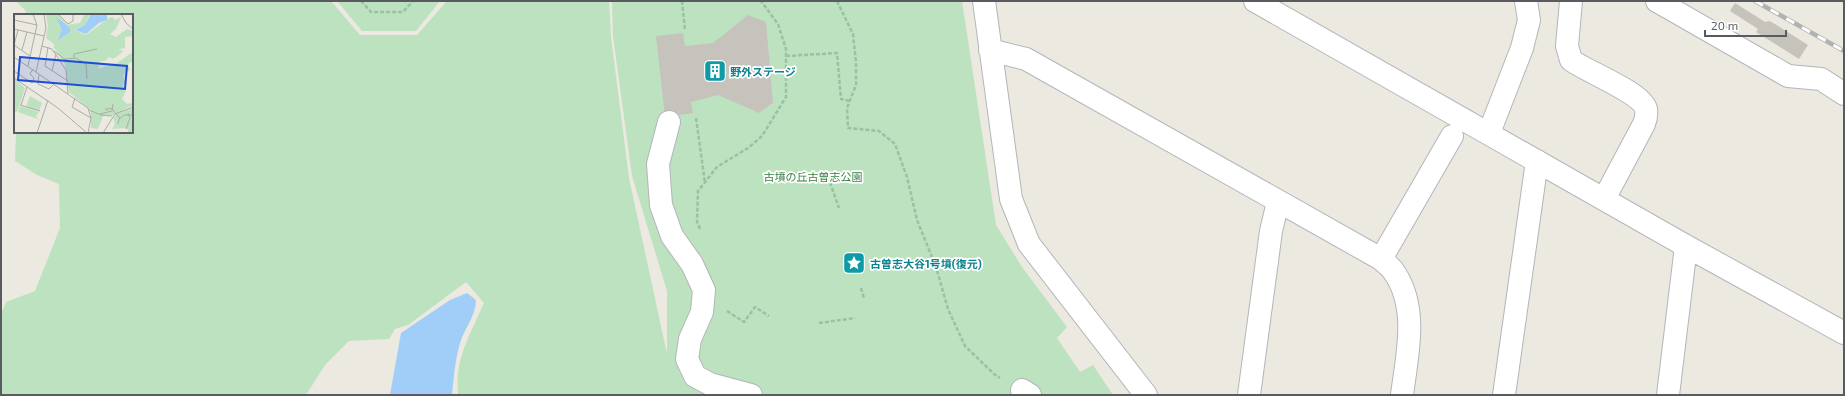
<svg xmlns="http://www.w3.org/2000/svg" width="1845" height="396" viewBox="0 0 1845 396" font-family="'Exo 2','Noto Sans JP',sans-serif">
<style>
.green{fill:#bde2bf}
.water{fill:#a1cef9}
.building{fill:#c6c3bd}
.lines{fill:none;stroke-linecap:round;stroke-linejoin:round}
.minor-casing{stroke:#b3b5ba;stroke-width:24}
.path{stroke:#97c2a6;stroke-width:2.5;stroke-dasharray:4 2;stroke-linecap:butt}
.minor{stroke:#fff;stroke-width:22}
.rail-casing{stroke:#b1b2b2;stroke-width:4.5}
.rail{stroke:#fff;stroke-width:3;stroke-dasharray:9;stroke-linecap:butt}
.labels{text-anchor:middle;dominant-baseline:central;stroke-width:3.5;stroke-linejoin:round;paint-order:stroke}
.culture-label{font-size:11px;font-weight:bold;fill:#0d838f;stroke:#fff;text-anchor:start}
.park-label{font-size:11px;fill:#387f40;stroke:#fff}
.inset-road{fill:none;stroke:#adaca9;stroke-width:1}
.view{fill:#1d4ed8;fill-opacity:0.15;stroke:#1d4ed8;stroke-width:2}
.inset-edge{fill:none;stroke:#595b60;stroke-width:2}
</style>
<rect width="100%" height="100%" fill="#ebe9e0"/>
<!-- green -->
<path class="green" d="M16 1H331L360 35H417L447 1H609L611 37 629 178 667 354V291L632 176 613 36 612 1H962L996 225 1022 267 1067 327 1057 338 1080 372 1093 365 1113 395H458C458 388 457 380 458 373 461 348 474 326 484 303L466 282 408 325 395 329 389 339 349 341 325 365 306 395H1V314L6 302 35 291 60 228 59 184 37 175 15 161 16 132H132V15H27L25 10Z
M337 1H440L416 31H362Z"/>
<!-- water -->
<path class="water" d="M467 293 476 300C476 315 466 326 461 340 455 359 454 376 452 395H390L401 333 450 300Z"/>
<!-- building -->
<path class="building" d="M1735 3 1765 22 1770 21 1808 45 1799 59 1756 32 1758 29 1730 11Z
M748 15 766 22 773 103 759 113 718 95 691 102 693 113 665 117 656 36 683 33 685 46 713 43Z"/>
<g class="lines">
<!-- minor casing -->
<g class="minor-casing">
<path id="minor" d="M984 1 1011 199 1029 244 1146 395
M1255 1 1686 246 1844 333
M1571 1 1567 46 1571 60C1587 72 1641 92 1646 109 1647 115 1646 119 1644 124L1604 199
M1657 1 1788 76 1821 79 1844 94
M990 50 1026 59 1381 259C1385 263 1391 267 1394 272 1419 308 1407 355 1402 395
M669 122 658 164 661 205 672 236 692 264 704 290 702 312 690 339 687 359 695 376 710 384 751 395
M1489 133 1522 48 1529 20 1526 1
M1381 259 1452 136
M1022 390 1030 395
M1249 395 1271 231 1278 202
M1504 395 1537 161
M1668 395 1686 246"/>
</g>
<!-- path -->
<path class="path" d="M361 1 371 12H403L413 1
M682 1 685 30
M837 1 853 34 856 62V85L847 108 848 128 879 131 895 144 907 177 917 220 936 267 948 309 965 346 994 374 1000 378
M786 56 837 53 841 99 850 101
M696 118 705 183
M826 171 839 208
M700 229 697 222 698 191 717 167 748 148 762 136 786 97V49L778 24 761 1
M861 288 864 298
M727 311 744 322 755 307 769 316
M819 323 855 318"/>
<!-- minor -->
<use href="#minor" class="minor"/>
<!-- rail casing -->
<g class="rail-casing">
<path id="rail" d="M1755 1 1844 51"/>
</g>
<!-- rail -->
<use href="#rail" class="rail"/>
</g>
<!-- icons -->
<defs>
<g id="building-square" transform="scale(1.15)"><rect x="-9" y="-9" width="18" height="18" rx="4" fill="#0f9aa8" stroke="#fff"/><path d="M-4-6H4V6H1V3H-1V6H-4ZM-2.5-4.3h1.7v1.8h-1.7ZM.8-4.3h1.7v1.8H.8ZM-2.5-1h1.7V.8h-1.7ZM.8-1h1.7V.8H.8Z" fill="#fff"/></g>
<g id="sight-square" transform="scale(1.15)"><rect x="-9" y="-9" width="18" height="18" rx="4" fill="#0f9aa8" stroke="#fff"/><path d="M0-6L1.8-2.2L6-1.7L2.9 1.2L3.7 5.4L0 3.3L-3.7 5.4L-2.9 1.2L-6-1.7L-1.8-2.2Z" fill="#fff"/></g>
</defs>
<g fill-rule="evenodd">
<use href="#building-square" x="715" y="71"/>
<use href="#sight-square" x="854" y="263"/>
</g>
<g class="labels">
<!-- culture labels -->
<g class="culture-label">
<text x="730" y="71">野外ステージ</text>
<text x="870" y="263">古曽志大谷1号墳(復元)</text>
</g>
<!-- park labels -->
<g class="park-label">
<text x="813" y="176">古墳の丘古曽志公園</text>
</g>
</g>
<!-- overview -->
<g transform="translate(14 14)">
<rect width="119" height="119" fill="#ebe9e0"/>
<path d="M32 0H43L54 11 66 9 71 0H76L71 11 60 16 72 21 95 4 99 3 101 6 107 3 102 15 96 20 102 23 113 15 119 17V22L111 23V34L105 35 109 37 105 41 99 45 95 43 91 47H86L84 55 103 49 119 38V47L114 50 116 56 109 61 111 69 108 71 112 77 108 85 113 90 118 89 119 91 99 101 89 102 84 115 77 114V96L55 78 51 50 41 36 46 40 40 34V30L32 24 34 12ZM0 65 11 74 3 98 0 97ZM16 82 28 89 25 97 12 93ZM6 92 25 98 22 102 24 105 4 98ZM119 94V119H114V115L111 114 98 115 101 110 99 104 105 98Z" fill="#bde2bf"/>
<path d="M77 0H93V6L85 9 72 20 61 16 71 11ZM42 3 56 14V18L44 26 48 16Z" fill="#a1cef9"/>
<path class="inset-road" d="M44 0 54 10 59 7V0M107 0 112 9 119 15M0 6 23 11M0 15 30 22M0 31 16 42M0 31 4 16M28 32 38 35 52 56 54 80M34 33 31 52 54 67M8 36 13 18M40 37 53 47M0 43 74 94 77 104 74 119M60 44V40L83 35M51 45 62 44 72 50 73 65M14 52 23 11 19 0M0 57 18 69 20 64 16 60 19 55M38 57 42 40M22 58 32 14 30 0M25 60 24 70 35 75 40 70M0 64 44 94 73 119M61 84 58 93 77 104M6 91 26 97M7 91 13 73M92 94V96L97 94 106 104M75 96 87 101 98 102M86 100 98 97 99 90M104 110 105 105 110 101H118M112 115 116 104 114 99M23 119 34 86M89 119 101 100 119 93"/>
<path class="view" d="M6 43 113 52 111 75 4 66Z"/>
<rect width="119" height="119" class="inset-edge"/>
</g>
<!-- border -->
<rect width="1845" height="396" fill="none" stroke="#595b60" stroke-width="4"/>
<!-- scale -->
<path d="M1705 30v6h81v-6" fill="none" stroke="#595b60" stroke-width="2"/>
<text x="1711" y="30" font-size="12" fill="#595b60" stroke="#ffffff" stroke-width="3" paint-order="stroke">20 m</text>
</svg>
